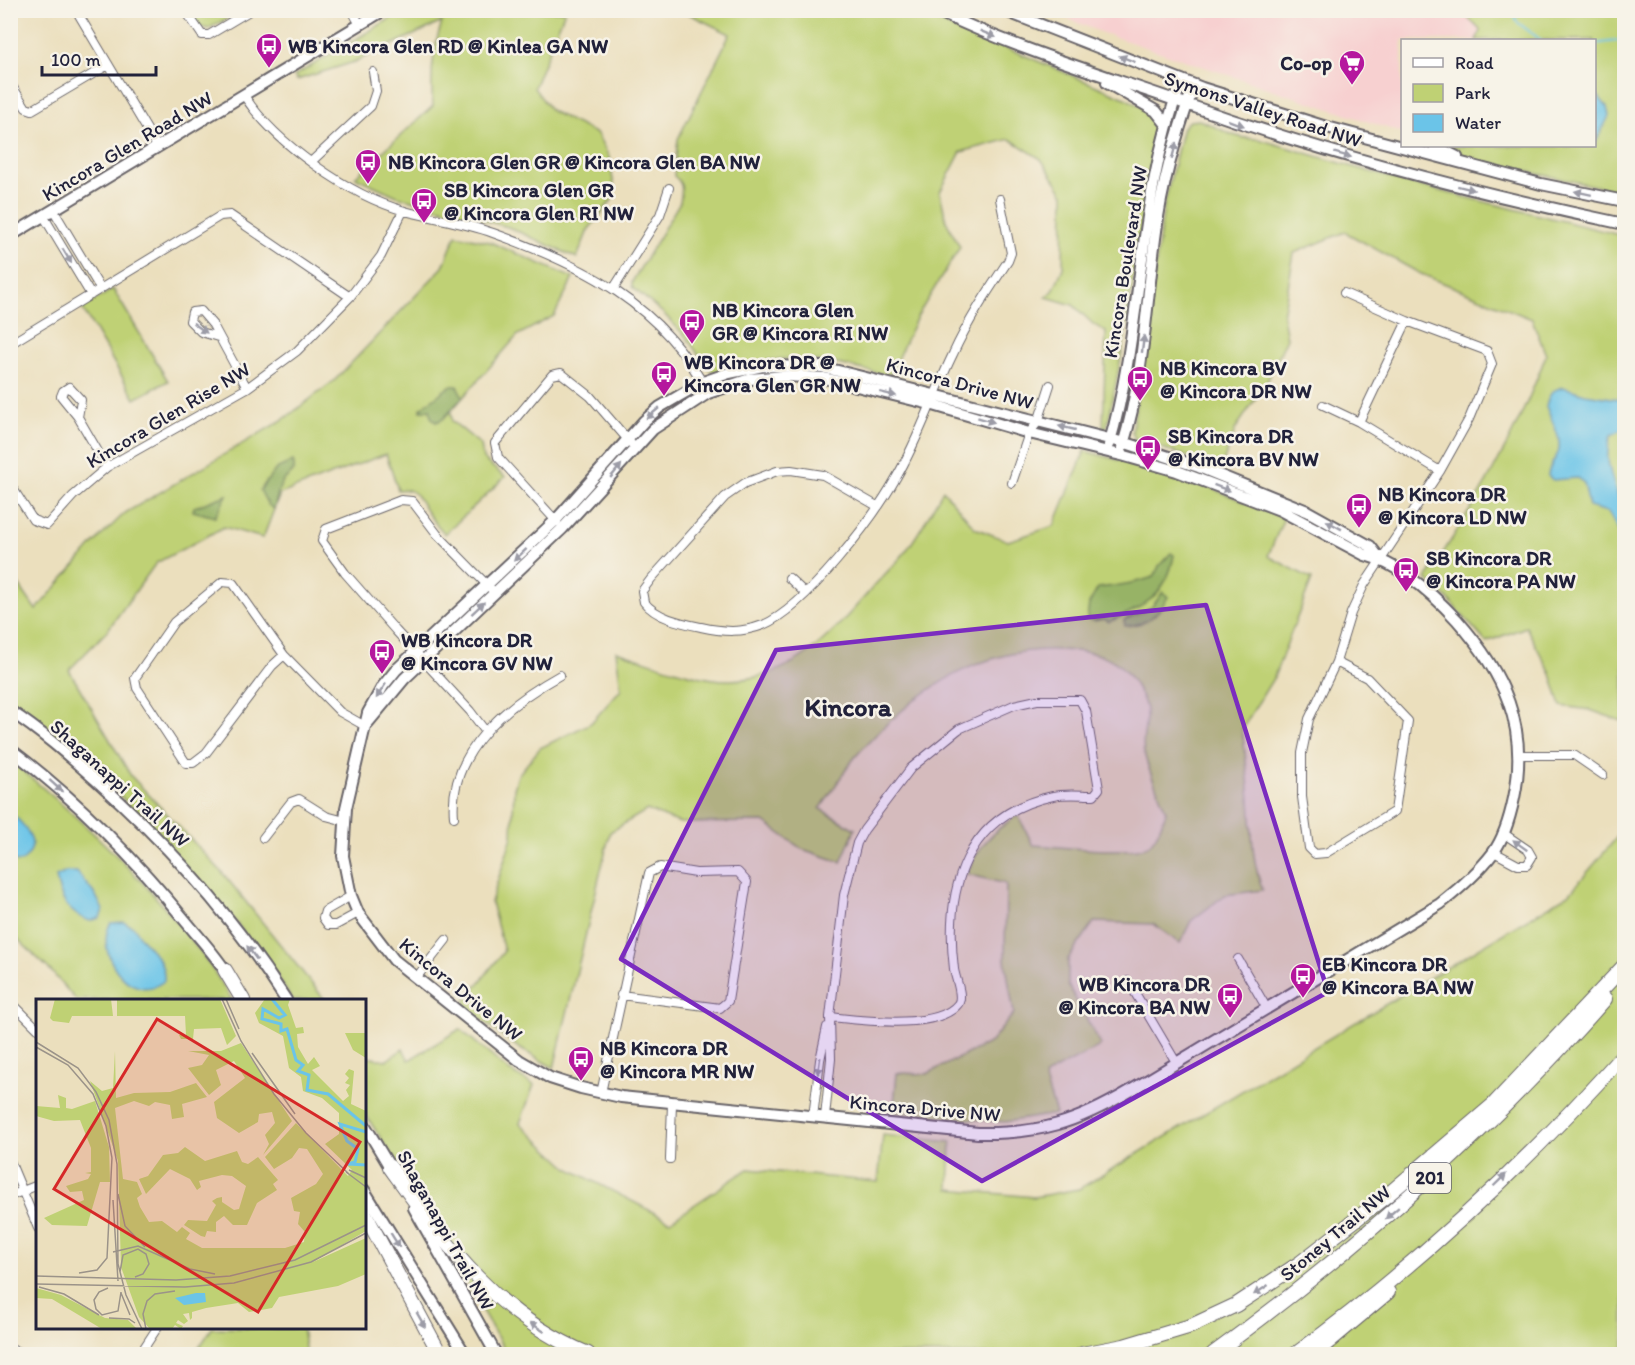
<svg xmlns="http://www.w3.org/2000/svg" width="1635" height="1365" viewBox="0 0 1635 1365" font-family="Itim,sans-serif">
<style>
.built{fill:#f7d0d0}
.green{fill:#bfd174;stroke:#707a58;stroke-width:1.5}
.forest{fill:#97b366;stroke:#5c6a50;stroke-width:1.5}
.water{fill:#6bc4e8;stroke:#467392;stroke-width:1.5}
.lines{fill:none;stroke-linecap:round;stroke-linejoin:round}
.stream{stroke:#6bc4e8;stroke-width:2}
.street-casing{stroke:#686468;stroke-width:10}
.secondary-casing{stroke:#686468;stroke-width:14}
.highway-casing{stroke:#686468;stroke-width:16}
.street{stroke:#fff;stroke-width:8}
.secondary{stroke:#fff;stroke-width:10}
.highway{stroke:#fff;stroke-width:14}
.oneway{fill:#9c9ca7}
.marked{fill:#7b2cbf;fill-opacity:0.2;stroke:#7b2cbf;stroke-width:4.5;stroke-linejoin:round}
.labels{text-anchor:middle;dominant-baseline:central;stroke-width:5;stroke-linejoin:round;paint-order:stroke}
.shield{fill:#f7f3e8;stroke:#62616f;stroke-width:1.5}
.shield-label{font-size:18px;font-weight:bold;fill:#22223b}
.poi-label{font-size:20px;font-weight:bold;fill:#22223b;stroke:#f7f3e8;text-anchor:start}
.street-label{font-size:20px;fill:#22223b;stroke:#f7f3e8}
.district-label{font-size:26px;font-weight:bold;fill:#22223b;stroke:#f7f3e8}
.inset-river{fill:none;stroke:#6bc4e8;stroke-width:3}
.inset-road{fill:none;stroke:#9b9389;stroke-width:1.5}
.view{fill:#d62828;fill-opacity:0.15;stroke:#d62828;stroke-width:3}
.inset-edge{fill:none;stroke:#22223b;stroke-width:3}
</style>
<rect width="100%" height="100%" fill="#f7f3e8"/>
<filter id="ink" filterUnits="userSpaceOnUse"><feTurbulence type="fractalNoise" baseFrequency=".0167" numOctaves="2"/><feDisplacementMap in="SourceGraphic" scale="12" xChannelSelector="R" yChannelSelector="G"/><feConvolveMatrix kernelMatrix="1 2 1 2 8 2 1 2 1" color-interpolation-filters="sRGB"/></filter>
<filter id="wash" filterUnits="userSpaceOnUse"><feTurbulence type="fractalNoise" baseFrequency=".008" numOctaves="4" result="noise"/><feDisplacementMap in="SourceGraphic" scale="24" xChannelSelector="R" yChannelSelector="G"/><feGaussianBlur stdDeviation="1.35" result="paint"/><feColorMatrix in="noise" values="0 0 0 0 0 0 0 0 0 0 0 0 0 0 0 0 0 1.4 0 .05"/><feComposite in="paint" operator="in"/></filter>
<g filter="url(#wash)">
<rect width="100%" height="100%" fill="#ebdfbd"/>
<!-- built -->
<path class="built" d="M1461 10 1481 31 1476 40H1402V133L1100 32 1049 11Z"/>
<!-- green -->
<path class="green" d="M198 11H241L208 29 200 27 192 14Z
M403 11H565L534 88 551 111 597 134 609 157 614 186 612 200 588 230 577 258 508 227 397 196 355 177 433 106C430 78 433 48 442 22L354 62 297 80 294 76Z
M683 11H915L964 33 1014 51 1125 98 1150 111 1161 126V132L1138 243 1124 343 1107 427 1103 428 1106 332 1093 324 1073 305 1046 297 1053 291 1063 268 1064 194 1041 159 1010 139 961 152 940 192 946 221 960 247 918 315 889 376C820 359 783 350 714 372L708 368 686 337 664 314 632 287V282L680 202C682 190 684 184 674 176L678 139 730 34Z
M1461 11H1624V192L1482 162 1439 146H1594V40H1476L1481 31Z
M1199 120C1220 127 1233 140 1258 139L1412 184 1624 236V722L1590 710 1561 706 1551 674 1526 627 1486 642 1448 599 1426 579C1474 506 1516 438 1546 355L1532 319 1419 273 1345 232 1294 253 1283 316 1287 338 1267 382 1236 428 1221 468 1135 439 1132 432 1164 206 1183 127 1189 121Z
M456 235 490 242 573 278 554 316 518 335 451 411 452 421 481 445 483 459 505 477 445 534C440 528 434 522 429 515 419 503 418 486 398 490L386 454 280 494 263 538 224 527 156 563 107 631 69 670 131 776 221 871 325 1000H292L274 971 230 915 115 790 79 757 11 704 10 572 36 610 98 539 125 513 284 419 335 380 443 267Z
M113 289 168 381 135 399 82 308Z
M1085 451 1189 479 1284 518 1268 556 1312 579 1274 677 1242 729C1245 752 1248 775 1250 799 1252 830 1251 861 1263 890L1225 895 1191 921 1180 943 1153 924 1094 922 1068 959V985L1101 1045C1091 1052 1048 1072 1044 1077L1056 1114 1005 1122 893 1113 897 1073 927 1074 991 1042 1014 1013 1005 960 1006 884 967 874C977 847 994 830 1018 815L1033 845C1054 846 1136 856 1149 845 1158 836 1162 823 1166 812 1159 791 1149 774 1144 752 1141 738 1147 726 1146 712 1146 699 1131 677 1122 668 1106 651 1080 651 1059 650 975 647 909 696 856 756 843 772 832 792 820 809L855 829 841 862 802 849 764 822 680 823 647 810 610 832 554 1068 519 1048 462 1005 504 951 491 902 512 837 514 789 518 775 540 748 591 723 621 689 616 651C650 661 696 681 731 680 793 679 830 636 868 593 878 580 891 569 902 556 918 537 930 513 943 490L975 528 1008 541 1054 526Z
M10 760C93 829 177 907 232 1000H76L50 970 11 933Z
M1624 829V1354H507L400 1168 365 1114 364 1057 387 1060 403 1049 409 1060 460 1029 509 1071 534 1085 520 1123 568 1168 670 1221 748 1169 878 1182 883 1135 951 1142 949 1189 1034 1197 1079 1189 1569 894Z
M212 1328H302L306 1354H195Z"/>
<!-- forest -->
<path class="forest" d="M450 386H457L463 397 443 419 436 422 431 417 430 409 421 411V408Z
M293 461C297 474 290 473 283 481 278 486 277 501 274 509L268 505 260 490 276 469Z
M227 495 215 517 193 511 194 507Z
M1171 553 1174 555C1167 596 1143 607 1109 622L1104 619 1094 621 1087 619 1089 604 1098 588C1117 586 1136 583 1154 577L1159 566Z
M1163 592 1168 597C1158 615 1147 625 1125 626L1124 620 1152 607Z"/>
<!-- water -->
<path class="water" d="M1595 92 1607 107 1609 116 1595 144Z
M1563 387 1585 394 1624 400V429L1611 435C1599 471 1625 494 1624 529L1619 532 1608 512 1589 507 1584 483 1577 478 1553 480 1548 476C1549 465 1554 462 1558 453 1563 438 1551 421 1546 406 1549 395 1551 390 1563 387Z
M11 813C26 826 44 846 21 862L11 861Z
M66 872H77L96 896 103 910 100 918 90 921C68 914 60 899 56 877Z
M124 922 135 928C144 948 166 956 164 981 128 1008 93 948 111 923Z"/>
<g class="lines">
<!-- stream -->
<path class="stream" d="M1512 10 1517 22 1541 40
M1594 44 1624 40"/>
</g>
</g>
<g filter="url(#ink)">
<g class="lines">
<!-- street casing -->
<g class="street-casing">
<path id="street" d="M76 10 158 148
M185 10 202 35H209L251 10
M352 10 360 25
M366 10 371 19
M10 83 26 108 32 110 108 65
M245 97C276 144 350 196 405 211 434 219 464 222 493 233 583 265 663 305 708 393
M312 161 371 106 376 91 373 72
M54 211 100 288
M44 217 91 295
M614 288 660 215 669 188
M1344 293 1407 321
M218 337 201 332 190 321 192 312 201 311 213 325 247 388
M10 344 220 216 230 215 350 297
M1323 405 1359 422 1440 471
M78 417 81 400 69 387 63 391 61 396 78 417 107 467
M1012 483 1029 433 1038 422 1050 385
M10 484 33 520 47 525 73 496 107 467 247 388 297 351 350 297 381 256 403 211
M877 506 823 475 791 470 777 471 745 483 725 497 651 579 642 591 644 602C656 618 682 623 701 627 723 632 742 633 763 625 806 607 873 519 896 478 919 439 933 395 953 354 968 321 988 291 1008 261L1011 253 1000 199
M557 522 498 457 495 443 552 375 561 373 590 396 635 448
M789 578 805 593
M284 655 272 666 206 753 193 763H186L137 688 135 678 174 622 222 582 233 583 284 655 340 712 365 726
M1336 662 1367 678 1408 721 1395 811 1326 853 1315 854 1309 848 1302 797V753L1309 719 1336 662 1351 613 1364 585 1440 471 1469 419 1492 364 1487 351 1407 321 1359 422
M486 732 470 711 396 631 345 573 322 541 326 529 401 500 412 501 437 534 495 593
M1520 755H1574L1603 775
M454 817C448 752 508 704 560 675
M263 838 291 802 299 799 326 816 345 821
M1494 852 1518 865H1527L1532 857 1528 850 1503 833
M351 896 325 911 323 918 328 925H336L358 913
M1238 959 1266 1007
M416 978 446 940
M1128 981 1176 1062
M10 1001 38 1029
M601 1093 649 873 660 867 696 873 738 872 747 882 728 1001 720 1008 621 995
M813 1117 820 1060 827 1027
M825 1117 831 1059 830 1017 844 895 857 843 864 830 911 768 959 729 1014 705 1037 700H1080L1086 711 1099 789 1094 795C1081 795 1066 793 1053 796 966 814 944 888 954 969 955 978 964 996 958 1004 937 1031 860 1020 830 1017
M670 1159 672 1104
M10 1161 38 1228
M10 1196 38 1185
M10 1349 25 1354
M140 1354 157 1328"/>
</g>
<!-- secondary casing -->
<g class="secondary-casing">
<path id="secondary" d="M935 10C1016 49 1101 74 1186 104 1329 155 1476 193 1624 224
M1003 10 1202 88 1323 126 1541 184 1624 201
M1107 83 1156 111 1167 125
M1435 146 1457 157
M10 236 384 10
M1109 445C1144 325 1136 200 1182 80
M1122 448C1144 378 1146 303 1156 231 1162 182 1177 132 1194 85
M10 711C41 731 69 756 96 780 169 845 234 918 286 1000
M365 726 404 679 563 528 653 429 708 393 750 379 786 376 824 378 930 404 1029 433 1125 456 1177 471 1280 510 1365 555C1399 564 1433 594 1457 620 1504 673 1529 727 1514 798 1510 817 1504 838 1493 853 1478 873 1459 889 1440 904L1130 1091C1076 1123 1040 1134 978 1133L621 1097 581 1088 550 1078 519 1060 394 960 358 913 351 896 343 856 346 808 368 713 383 686 396 670 556 520 644 421 660 407 703 382 729 373 763 366 822 367 1129 444 1199 467 1307 511 1370 546 1380 559
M10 749C76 799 136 860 188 924 202 941 217 957 228 975
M364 1124 394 1174
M364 1190 465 1354
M414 1208 496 1354"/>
</g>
<!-- highway casing -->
<g class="highway-casing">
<path id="highway" d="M225 970 243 1000
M390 1167C447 1246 495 1315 588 1354
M364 1212 440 1354
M1082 1354 1124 1346 1191 1326 1236 1305 1300 1263 1391 1192 1493 1105 1624 966
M1213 1354C1356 1250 1488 1132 1605 999
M1296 1354C1415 1267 1526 1164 1624 1054
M1314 1354 1388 1292"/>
</g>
<!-- street -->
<use href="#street" class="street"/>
<!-- secondary -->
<use href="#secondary" class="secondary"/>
<!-- highway -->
<use href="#highway" class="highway"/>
</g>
<!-- one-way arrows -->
<defs><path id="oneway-solid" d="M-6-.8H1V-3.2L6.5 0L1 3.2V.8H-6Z" transform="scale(1.5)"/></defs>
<g class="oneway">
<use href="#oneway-solid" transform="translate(988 34) rotate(22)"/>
<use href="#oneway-solid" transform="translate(1127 59) rotate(-159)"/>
<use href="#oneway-solid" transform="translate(1236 123) rotate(20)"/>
<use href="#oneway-solid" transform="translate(1174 151) rotate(-75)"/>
<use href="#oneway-solid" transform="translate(1343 155) rotate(15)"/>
<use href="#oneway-solid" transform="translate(1466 188) rotate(14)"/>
<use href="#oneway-solid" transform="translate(1583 193) rotate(-168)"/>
<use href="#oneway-solid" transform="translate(67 256) rotate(59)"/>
<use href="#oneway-solid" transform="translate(200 328) rotate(36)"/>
<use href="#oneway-solid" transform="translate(1143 344) rotate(-83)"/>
<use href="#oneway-solid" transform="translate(888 394) rotate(14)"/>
<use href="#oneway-solid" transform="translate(653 413) rotate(140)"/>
<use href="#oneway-solid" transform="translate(986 420) rotate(17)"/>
<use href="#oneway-solid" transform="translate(1067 428) rotate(-167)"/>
<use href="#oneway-solid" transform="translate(616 471) rotate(-50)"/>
<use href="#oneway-solid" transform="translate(1222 488) rotate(20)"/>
<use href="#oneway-solid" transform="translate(1334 525) rotate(-151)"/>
<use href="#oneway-solid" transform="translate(520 555) rotate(137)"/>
<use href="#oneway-solid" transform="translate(478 608) rotate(-43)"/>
<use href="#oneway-solid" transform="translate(381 691) rotate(123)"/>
<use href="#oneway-solid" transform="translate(56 786) rotate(42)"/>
<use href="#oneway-solid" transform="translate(1520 845) rotate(-144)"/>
<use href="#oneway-solid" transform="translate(252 953) rotate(-126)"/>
<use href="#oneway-solid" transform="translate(819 1066) rotate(98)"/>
<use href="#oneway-solid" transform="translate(1500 1180) rotate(-44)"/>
<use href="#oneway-solid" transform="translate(1392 1213) rotate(139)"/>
<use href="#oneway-solid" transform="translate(395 1240) rotate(58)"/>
<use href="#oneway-solid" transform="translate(1261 1290) rotate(147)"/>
<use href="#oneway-solid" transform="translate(421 1320) rotate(60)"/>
<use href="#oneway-solid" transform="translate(537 1327) rotate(-147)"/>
</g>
</g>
<!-- marked area -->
<path class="marked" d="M1206 605 1328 992 982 1181 621 959 776 650Z"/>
<!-- icons -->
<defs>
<g id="bus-pin" transform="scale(1.35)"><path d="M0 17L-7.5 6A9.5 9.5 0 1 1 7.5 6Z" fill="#b5179e" stroke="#f7f3e8"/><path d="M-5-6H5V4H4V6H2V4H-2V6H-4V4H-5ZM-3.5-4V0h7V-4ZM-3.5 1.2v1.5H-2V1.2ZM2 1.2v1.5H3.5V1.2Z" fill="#fff"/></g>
<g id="supermarket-pin" transform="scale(1.35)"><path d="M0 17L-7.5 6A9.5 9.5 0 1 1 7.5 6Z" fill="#b5179e" stroke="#f7f3e8"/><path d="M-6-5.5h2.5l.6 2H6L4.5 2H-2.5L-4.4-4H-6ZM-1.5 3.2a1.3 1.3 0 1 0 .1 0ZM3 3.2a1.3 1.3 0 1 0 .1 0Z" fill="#fff"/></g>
</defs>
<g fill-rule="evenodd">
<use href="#bus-pin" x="269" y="46"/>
<use href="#supermarket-pin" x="1352" y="63"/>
<use href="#bus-pin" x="368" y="162"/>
<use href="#bus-pin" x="424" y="201"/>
<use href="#bus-pin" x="692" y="322"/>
<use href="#bus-pin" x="664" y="374"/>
<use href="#bus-pin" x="1140" y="379"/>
<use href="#bus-pin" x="1148" y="448"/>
<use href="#bus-pin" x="1359" y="506"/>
<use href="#bus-pin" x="1406" y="570"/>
<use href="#bus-pin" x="382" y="652"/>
<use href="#bus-pin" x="1303" y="976"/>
<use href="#bus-pin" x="1230" y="996"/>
<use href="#bus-pin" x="581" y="1059"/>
</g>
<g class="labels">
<!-- shield labels -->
<rect class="shield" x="1409" y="1163" width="42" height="30" rx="4.5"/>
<g class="shield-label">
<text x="1430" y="1178">201</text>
</g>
<!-- poi labels -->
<g class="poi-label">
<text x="288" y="46">WB Kincora Glen RD @ Kinlea GA NW</text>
<text x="1332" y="63" text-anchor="end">Co-op</text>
<text x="388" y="162">NB Kincora Glen GR @ Kincora Glen BA NW</text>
<text x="444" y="190">SB Kincora Glen GR<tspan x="444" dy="23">@ Kincora Glen RI NW</tspan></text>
<text x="712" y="310">NB Kincora Glen<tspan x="712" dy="23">GR @ Kincora RI NW</tspan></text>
<text x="684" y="362">WB Kincora DR @<tspan x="684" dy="23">Kincora Glen GR NW</tspan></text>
<text x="1160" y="368">NB Kincora BV<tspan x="1160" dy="23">@ Kincora DR NW</tspan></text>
<text x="1168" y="436">SB Kincora DR<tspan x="1168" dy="23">@ Kincora BV NW</tspan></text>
<text x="1378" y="494">NB Kincora DR<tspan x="1378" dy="23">@ Kincora LD NW</tspan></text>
<text x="1426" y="558">SB Kincora DR<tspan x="1426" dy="23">@ Kincora PA NW</tspan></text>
<text x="401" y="640">WB Kincora DR<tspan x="401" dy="23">@ Kincora GV NW</tspan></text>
<text x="1322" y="964">EB Kincora DR<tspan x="1322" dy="23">@ Kincora BA NW</tspan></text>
<text x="1210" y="984" text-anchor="end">WB Kincora DR<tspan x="1210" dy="23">@ Kincora BA NW</tspan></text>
<text x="600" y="1048">NB Kincora DR<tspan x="600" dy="23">@ Kincora MR NW</tspan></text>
</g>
<!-- street labels -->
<g class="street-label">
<text transform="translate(1263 109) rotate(18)">Symons Valley Road NW</text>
<text transform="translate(127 146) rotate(-31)">Kincora Glen Road NW</text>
<text transform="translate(1125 262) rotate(-81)">Kincora Boulevard NW</text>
<text transform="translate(960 383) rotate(15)">Kincora Drive NW</text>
<text transform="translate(168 415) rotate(-31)">Kincora Glen Rise NW</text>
<text transform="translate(120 783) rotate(42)">Shaganappi Trail NW</text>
<text transform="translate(461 989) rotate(39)">Kincora Drive NW</text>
<text transform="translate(925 1108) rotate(5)">Kincora Drive NW</text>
<text transform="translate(446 1230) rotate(61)">Shaganappi Trail NW</text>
<text transform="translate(1335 1233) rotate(-40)">Stoney Trail NW</text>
</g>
<!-- district labels -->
<g class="district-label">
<text x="848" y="707">Kincora</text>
</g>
</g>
<!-- overview -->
<g transform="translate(36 999)">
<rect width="330" height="330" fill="#ebdfbd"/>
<path d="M19 0H75L77 17H36L33 24 17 22 14 19ZM184 0 200 37 191 46 185 29 158 30 157 40H145L143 36H150L149 17H81V0ZM229 0H254L252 6 260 29 267 28 268 34 261 35 262 48 272 65 278 58 284 67 276 71 307 102 313 97 310 91 314 86 309 84 313 79 309 75 313 70 318 72 315 105 330 112V232L277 263 330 239V275L302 287 243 298 236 309 213 313 202 304 170 309 156 313V319L154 321 153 314 147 315 152 322 148 325 142 321 140 324 147 327 145 330 139 326 136 330H114L103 318 85 268 82 162 54 82 66 92 77 89 79 52 80 99 98 94 134 93 160 84 171 98 146 105 148 118 136 120 134 106 119 103 113 107 98 102 79 109 87 180 101 183 106 195 101 199 104 208 113 223 126 222 141 233 146 228 154 234 150 240 166 249H249L268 243 269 233 262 225 264 213 258 212 255 199 280 185 287 175 271 150 263 149 256 159 238 170 229 158 260 124 312 177 316 171 289 145 303 135V114L286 99 267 92 265 78 253 69 247 37 223 24 219 14ZM309 34H330V59L317 51ZM205 44 256 122 227 156 233 145 229 136 239 124 236 113 223 115 222 123 203 134 181 119 178 103 209 79 198 62 180 71 185 86 173 96 152 69 166 66 173 56 152 52H185ZM22 96 30 99V109L36 110 59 102 73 148 74 183H64L51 227 16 226 8 219 48 201 46 192 34 193 30 187 52 180 55 175 49 174 55 173V149L44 121 18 122 0 117V107L24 109ZM149 148 169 162 201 152 206 163 212 165 222 158 242 181 237 185 241 191 221 204 211 226H197L188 217 180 223V233L171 232 169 238 165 237 148 226 152 221 171 222 180 206 176 202 181 199 186 198V203L198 211 203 210 210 187 196 177 186 176 163 182 165 188 161 191 154 180 134 170 110 195 103 180 112 177 127 156 142 154ZM0 289 25 296 69 319 92 321 101 330H66L16 300 0 299Z" fill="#bfd174"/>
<path d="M160 294H169L170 303 148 306 139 299Z" fill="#6bc4e8"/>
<path class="inset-river" d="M236 0 249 16 243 19 227 10 226 20 245 25V32L251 30 260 61 267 66 262 72 273 76 271 91 292 95 330 127M330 133 304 125 311 142 322 150 319 163 312 165 330 166"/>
<path class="inset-road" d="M186 0 205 42 238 95 270 134 313 175M190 0 203 30M0 43 42 69 60 93 73 121 81 165 82 265 90 296 106 330M0 48 32 66 57 95 70 127 76 159M216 54 259 115M313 171 330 179M310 173 330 188M82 195 89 227 109 248M77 201 82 282M77 253 102 247 154 270 179 275M84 273 87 256 102 250 110 255 113 265 107 275 99 278M43 274 61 271 71 259 76 158M0 277 140 281 194 277 259 261 330 226M0 285 149 288 198 284 275 263 330 234M3 288 28 295 63 316M72 289 63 293 58 301 60 310 66 316 82 312 85 293M85 294 94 316M73 319 93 320 99 324M110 330 107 315 111 302 119 295 139 292"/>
<path class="view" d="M121 20 324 143 222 313 18 190Z"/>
<rect width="330" height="330" class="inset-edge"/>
</g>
<!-- margin -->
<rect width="1635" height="1365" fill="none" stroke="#f7f3e8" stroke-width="36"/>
<!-- legend -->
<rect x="1401" y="39" width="195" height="108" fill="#f7f3e8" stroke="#a29fa3" stroke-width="1.5"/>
<rect x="1413" y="58" width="30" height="9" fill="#ffffff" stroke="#a29fa3" stroke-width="1.5"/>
<text x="1455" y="69" font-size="18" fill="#22223b">Road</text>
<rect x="1413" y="84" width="30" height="18" fill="#bfd174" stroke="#a29fa3" stroke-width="1.5"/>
<text x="1455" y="99" font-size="18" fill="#22223b">Park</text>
<rect x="1413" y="114" width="30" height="18" fill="#6bc4e8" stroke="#a29fa3" stroke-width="1.5"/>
<text x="1455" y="129" font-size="18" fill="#22223b">Water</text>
<!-- scale -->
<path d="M42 66v9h114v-9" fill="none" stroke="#22223b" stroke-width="3"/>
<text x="51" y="66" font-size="18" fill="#22223b" stroke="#f7f3e8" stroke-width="4.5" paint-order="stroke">100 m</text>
</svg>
